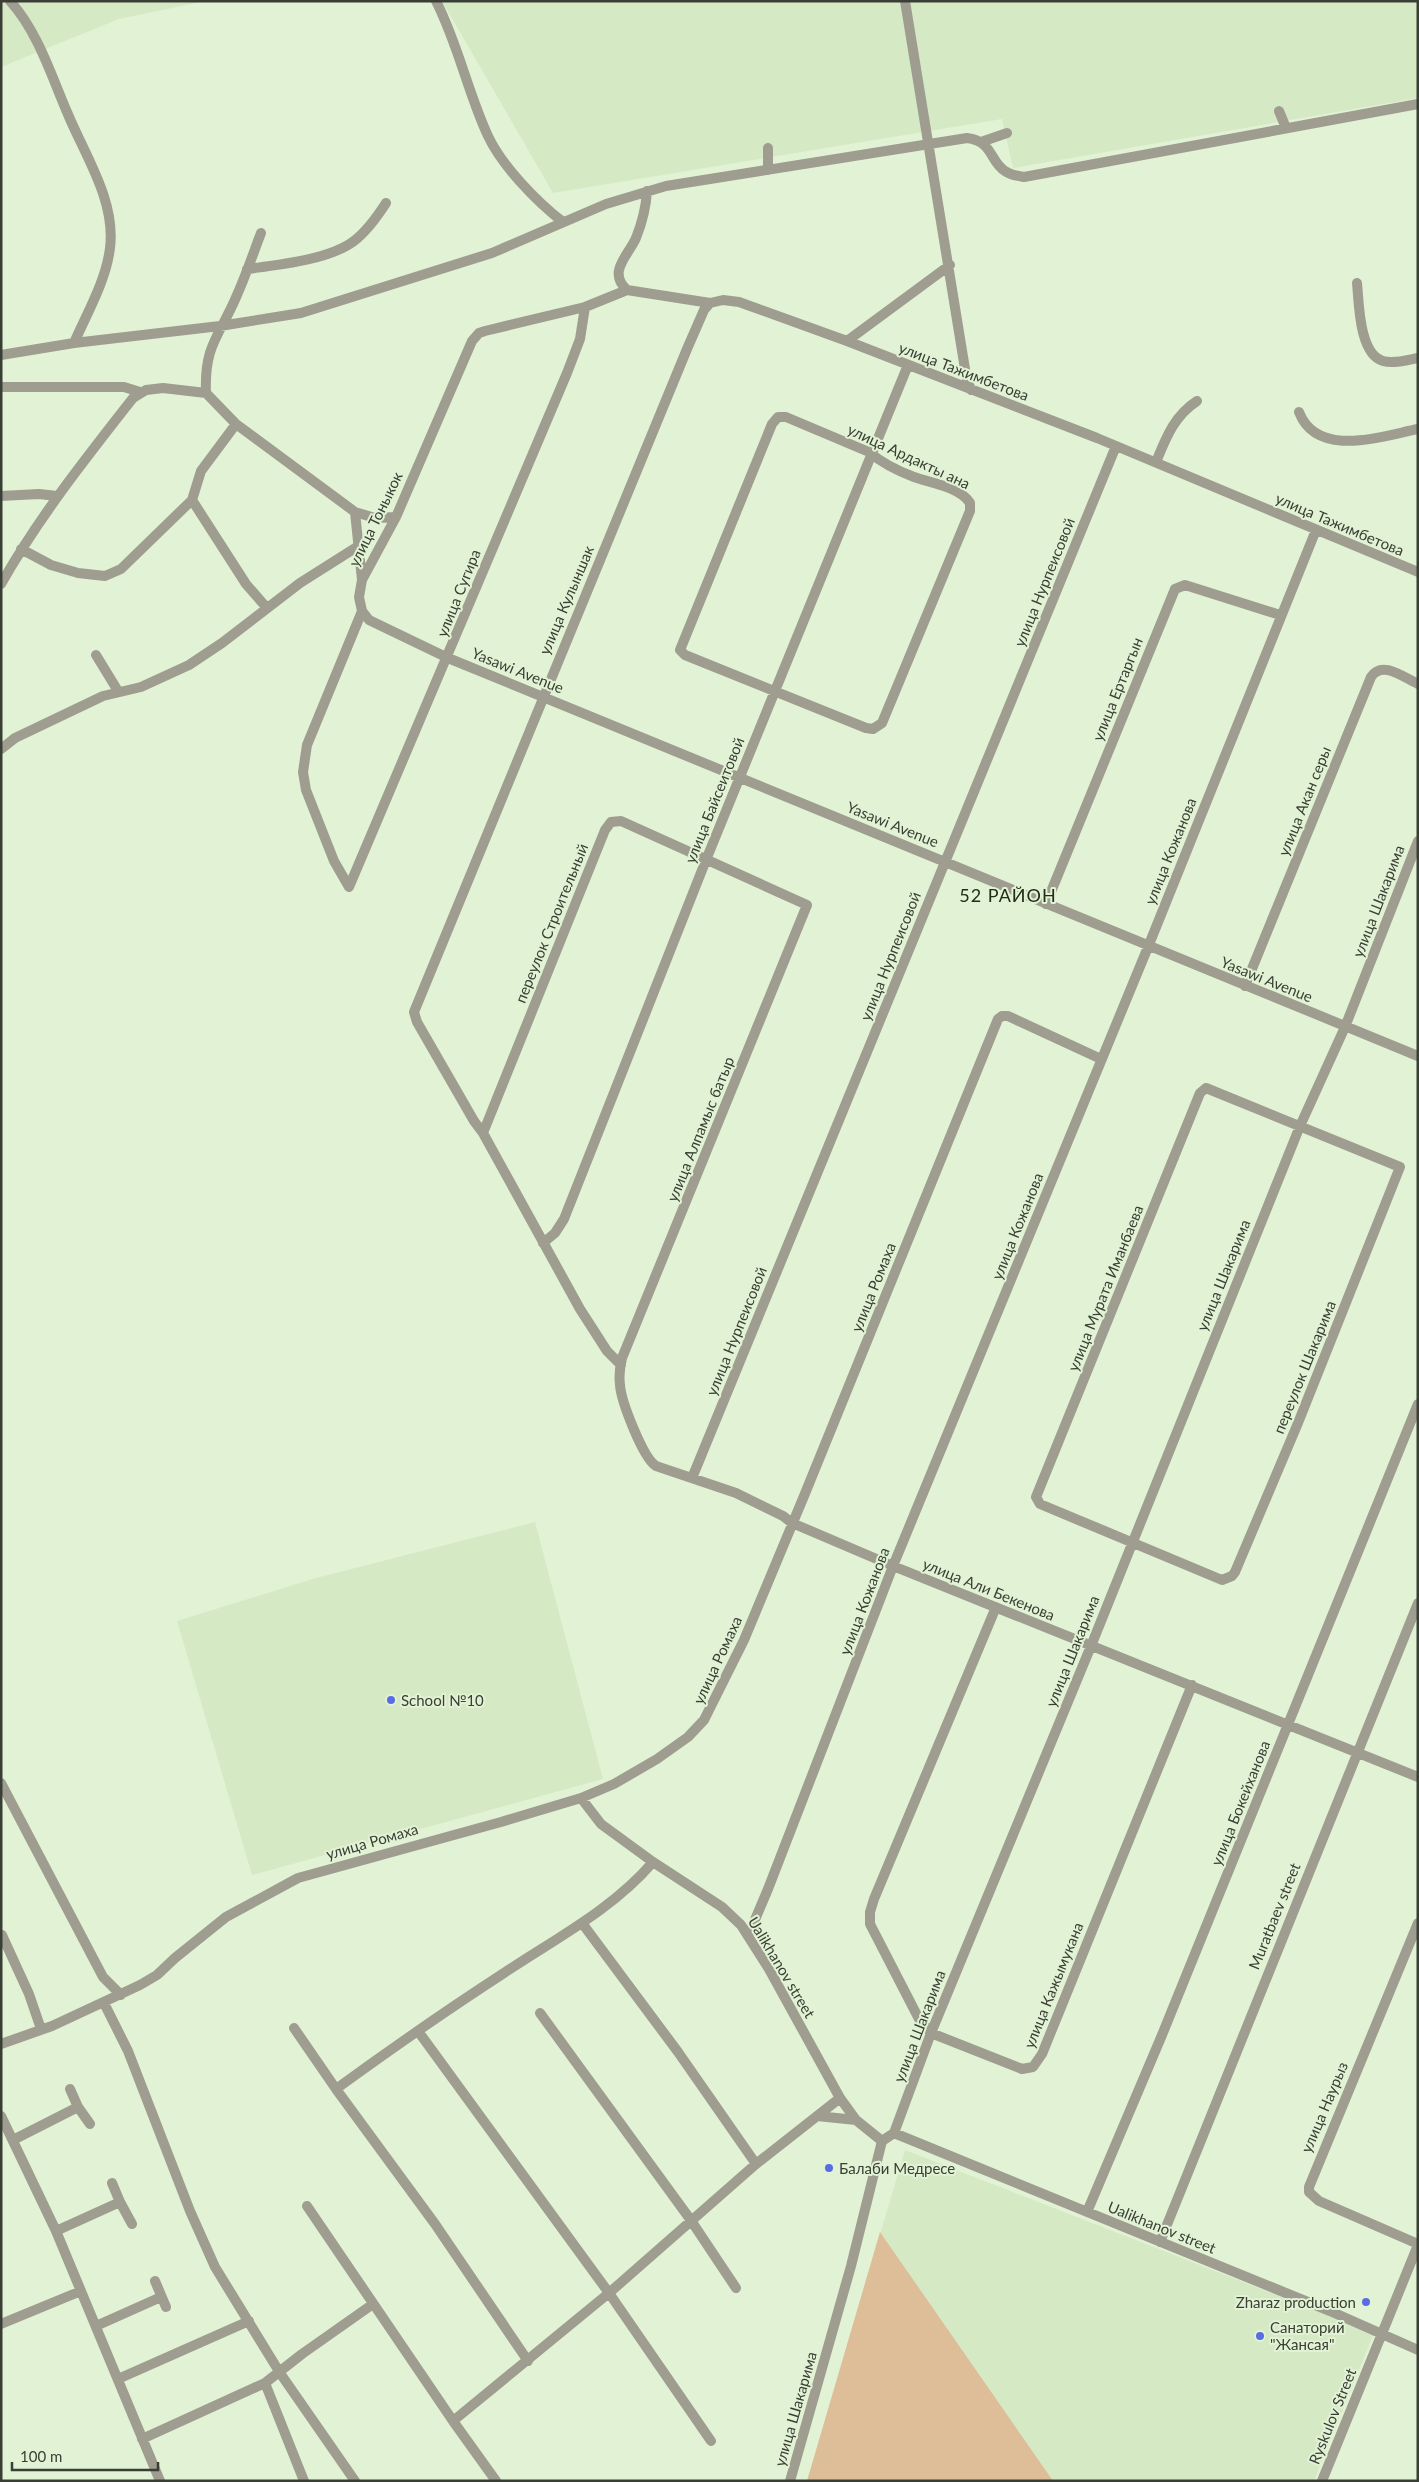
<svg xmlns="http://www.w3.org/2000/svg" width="1419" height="2482" viewBox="0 0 1419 2482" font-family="Lato,sans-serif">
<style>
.built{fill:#d6e9c5}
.green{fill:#ddbe98}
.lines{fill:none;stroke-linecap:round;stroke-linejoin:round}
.minor{stroke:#9e9d90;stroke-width:10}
.poi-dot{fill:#586de3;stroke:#e2f2d5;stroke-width:2}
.labels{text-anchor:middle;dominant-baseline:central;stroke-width:4;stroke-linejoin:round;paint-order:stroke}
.street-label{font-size:15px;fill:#393f34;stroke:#e2f2d5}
.poi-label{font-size:15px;fill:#393f34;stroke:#e2f2d5;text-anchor:start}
.quarter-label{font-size:18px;letter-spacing:1px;fill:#222d17;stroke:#e2f2d5}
</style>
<rect width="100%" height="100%" fill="#e2f2d5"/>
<!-- built -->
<path class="built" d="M1 1H206L119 19 1 67Z
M442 1H1418V98L1013 168 1002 119 553 193Z
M535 1522 603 1779 252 1875 177 1621 316 1578Z
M905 2150 1374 2333 1314 2481H807Z"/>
<!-- green -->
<path class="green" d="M880 2232 1053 2481H807Z"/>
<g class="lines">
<!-- minor -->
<path class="minor" d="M10 1C38 32 51 75 67 112 84 154 116 200 110 248 106 281 87 313 74 343
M436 1C458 44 468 93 488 136 502 166 537 202 563 222
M905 1 966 375 971 390
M1279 111 1286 128
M981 142 1007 133
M768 148V170
M247 269C277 265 329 260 354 241 367 231 377 217 386 203
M1357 283C1359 303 1359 354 1383 361 1394 364 1407 360 1418 358
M627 290C607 272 628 256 636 238 642 223 646 208 647 191
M847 341 950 265
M1 355 74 343 220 326 301 313 492 253 606 204 666 186 967 138C993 141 990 162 1005 171 1010 175 1018 176 1024 177L1418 104
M1 387H124L140 392
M206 393C204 344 220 336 237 295 246 275 253 254 261 233
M1299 412C1317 459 1382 436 1418 429
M778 417H786L869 452C882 463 898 471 914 477 931 483 960 487 970 503V511L882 723 873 729 866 728 685 655 680 650 772 424Z
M1156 462C1166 438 1174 416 1197 401
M1 496 39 494 57 496
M192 500 246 584 266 607
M355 512 362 580
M21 549 51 565 78 573 105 576 121 569 192 500 201 471 236 424
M1 584C39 517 86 458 133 398L146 390 163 388 206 393 236 424 355 512 375 518 396 517
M362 611 369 620 448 658 1418 1056
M96 655 118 691
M1 749 15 738 103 696 141 687 189 665 222 643 300 583 360 545
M349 887 334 861 306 790 303 772 307 745 358 621 362 611 359 597 362 580 396 517 472 341 479 333 485 331 585 307 627 290 710 303 723 300 739 302 847 341 1097 438 1418 572
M349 887 567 373 580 339 585 307
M1046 904 1175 589 1185 585 1280 615
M1245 986 1371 677C1382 660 1403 677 1418 684
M1206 1088 1400 1167 1298 1423 1235 1572 1232 1576 1222 1580 1040 1504 1036 1497 1200 1093Z
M483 1133 605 830 611 822 621 821 807 905 622 1358C620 1366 619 1377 620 1385 621 1401 643 1458 656 1466L736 1493 783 1516 792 1523 893 1566 1418 1777
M543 1243 555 1233 564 1219 706 860 908 365
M621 1365 607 1351 580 1309 483 1133 474 1121 417 1022 414 1012 687 349 704 310 710 303
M692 1478 1116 446
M996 1607 874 1899 870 1912V1924L919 2019 931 2033 1022 2069 1033 2067 1042 2054 1192 1685
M1 1783 103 1977 121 1995
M581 1798 601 1824 653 1862 722 1907 741 1925 769 1969 840 2098 856 2120 882 2141
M582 1923 678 2052 756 2164
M1418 1923 1309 2187V2192L1319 2201 1418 2244
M749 1934 768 1889 893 1566 1148 947 1316 530
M2 1935 29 1994 41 2029
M104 2003 128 2051 190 2211 215 2267 280 2373 355 2481
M540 2013 690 2219 736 2288
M294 2028 336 2089 435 2224 528 2361
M418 2031 609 2293 711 2441
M1 2044 52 2026 140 1985 157 1975 175 1958 226 1917 298 1878 501 1822 581 1798 614 1784 657 1759 688 1737 704 1720 744 1640 804 1496 998 1019 1002 1016H1008L1101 1059
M70 2089 78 2107 90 2124
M336 2089C391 2049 447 2010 504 1973 555 1939 613 1909 653 1862
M1 2116 56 2231 160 2481
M817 2116 856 2120
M894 2133 1330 2311 1418 2350
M13 2140 78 2107
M112 2183 120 2202 132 2224
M307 2206 453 2421 496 2481
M1087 2212 1162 2035 1418 1404
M56 2231 120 2202
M1160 2242 1418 1603
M155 2281 166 2307
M1 2324 81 2291
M96 2326 161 2297
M118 2379 249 2321
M265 2383 304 2481
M453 2421 609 2293 756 2164 840 2098
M142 2439 265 2383 302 2354 373 2304
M790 2481 851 2266 882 2141 894 2133 931 2033 1091 1646 1300 1126 1345 1027 1418 841
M1322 2481 1418 2245"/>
</g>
<!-- markers -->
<g class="poi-dot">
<circle cx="391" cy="1700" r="5"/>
<circle cx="829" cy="2168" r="5"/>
<circle cx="1366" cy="2302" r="5"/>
<circle cx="1260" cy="2336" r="5"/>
</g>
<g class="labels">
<!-- street labels -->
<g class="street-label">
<text transform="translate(964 371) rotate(21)">улица Тажимбетова</text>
<text transform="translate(909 456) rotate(25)">улица Ардакты ана</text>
<text transform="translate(375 519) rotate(-64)">улица Тоныкок</text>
<text transform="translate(1340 524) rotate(23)">улица Тажимбетова</text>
<text transform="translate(1044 582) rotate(-68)">улица Нурпеисовой</text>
<text transform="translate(458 593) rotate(-68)">улица Сугира</text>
<text transform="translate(566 600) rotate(-67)">улица Кулыншак</text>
<text transform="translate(518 670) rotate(22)">Yasawi Avenue</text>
<text transform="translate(1117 689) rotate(-68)">улица Ертаргын</text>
<text transform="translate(714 800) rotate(-68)">улица Байсеитовой</text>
<text transform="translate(1304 801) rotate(-68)">улица Акан серы</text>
<text transform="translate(893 824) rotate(22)">Yasawi Avenue</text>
<text transform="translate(1170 851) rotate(-68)">улица Кожанова</text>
<text transform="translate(1378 901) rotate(-69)">улица Шакарима</text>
<text transform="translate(551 923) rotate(-68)">переулок Строительный</text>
<text transform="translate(890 956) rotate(-68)">улица Нурпеисовой</text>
<text transform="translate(1267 979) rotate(22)">Yasawi Avenue</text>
<text transform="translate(700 1129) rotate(-68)">улица Алпамыс батыр</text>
<text transform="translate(1017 1226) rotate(-68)">улица Кожанова</text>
<text transform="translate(1223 1275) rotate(-68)">улица Шакарима</text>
<text transform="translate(873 1287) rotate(-68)">улица Ромаха</text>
<text transform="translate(1105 1288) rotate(-68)">улица Мурата Иманбаева</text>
<text transform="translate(736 1331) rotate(-68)">улица Нурпеисовой</text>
<text transform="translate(1304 1367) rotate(-68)">переулок Шакарима</text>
<text transform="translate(989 1589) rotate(22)">улица Али Бекенова</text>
<text transform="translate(864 1601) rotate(-69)">улица Кожанова</text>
<text transform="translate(1072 1651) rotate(-68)">улица Шакарима</text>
<text transform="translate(717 1660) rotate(-65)">улица Ромаха</text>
<text transform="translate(1240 1803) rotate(-68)">улица Бокейханова</text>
<text transform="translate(372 1841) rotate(-16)">улица Ромаха</text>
<text transform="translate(1274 1916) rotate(-68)">Muratbaev street</text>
<text transform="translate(782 1967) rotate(59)">Ualikhanov street</text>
<text transform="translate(1053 1985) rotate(-68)">улица Кажымукана</text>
<text transform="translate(919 2026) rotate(-69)">улица Шакарима</text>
<text transform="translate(1324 2107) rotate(-67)">улица Наурыз</text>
<text transform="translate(1162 2227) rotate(22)">Ualikhanov street</text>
<text transform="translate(795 2409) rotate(-74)">улица Шакарима</text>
<text transform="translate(1332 2416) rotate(-68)">Ryskulov Street</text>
</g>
<!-- poi labels -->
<g class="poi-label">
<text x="401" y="1700">School №10</text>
<text x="839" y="2168">Балаби Медресе</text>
<text x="1356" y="2302" text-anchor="end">Zharaz production</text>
<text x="1270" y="2327">Санаторий<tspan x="1270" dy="17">"Жансая"</tspan></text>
</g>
<!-- quarter labels -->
<g class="quarter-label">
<text x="1008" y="895">52 РАЙОН</text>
</g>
</g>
<!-- border -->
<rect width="1419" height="2482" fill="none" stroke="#393f34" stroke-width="5"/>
<!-- scale -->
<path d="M12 2462v8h146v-8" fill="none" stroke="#393f34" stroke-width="2.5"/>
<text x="20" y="2462" font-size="15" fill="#393f34" stroke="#e2f2d5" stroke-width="4" paint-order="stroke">100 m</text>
</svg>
